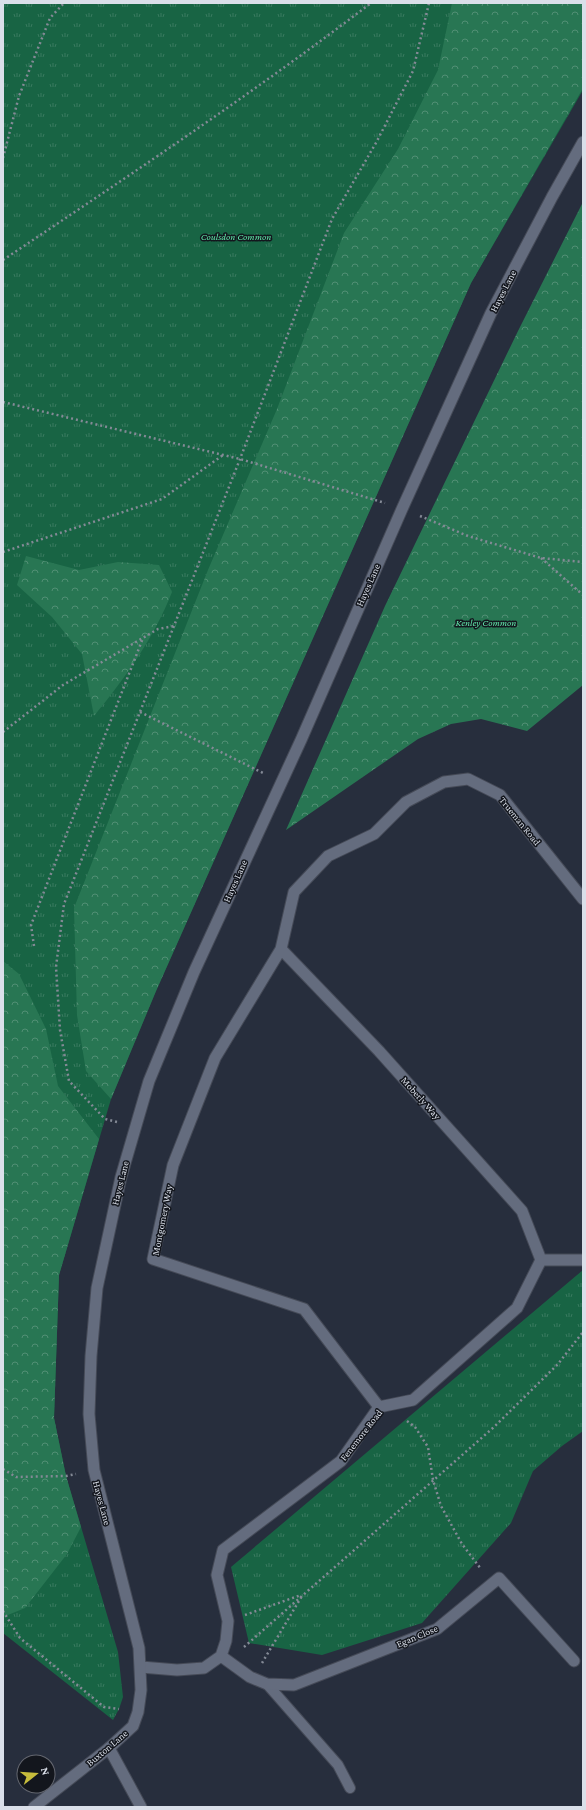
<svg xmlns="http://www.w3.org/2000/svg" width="586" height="1810" viewBox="0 0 586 1810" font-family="'Crimson Pro',serif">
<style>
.grass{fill:url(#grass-tufts)}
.forest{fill:url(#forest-crowns)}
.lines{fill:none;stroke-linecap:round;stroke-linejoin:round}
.service-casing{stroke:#454a57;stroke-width:12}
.minor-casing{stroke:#454a57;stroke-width:13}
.tertiary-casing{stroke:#454a57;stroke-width:13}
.path{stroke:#848a96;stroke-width:2.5;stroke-dasharray:2 3;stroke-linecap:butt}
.service{stroke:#646c7e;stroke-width:10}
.minor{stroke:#646c7e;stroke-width:11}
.tertiary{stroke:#646c7e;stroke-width:11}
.labels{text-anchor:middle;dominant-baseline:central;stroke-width:3;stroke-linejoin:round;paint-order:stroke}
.park-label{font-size:10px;font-style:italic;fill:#61e8aa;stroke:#13161d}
.street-label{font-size:10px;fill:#dadfe9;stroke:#13161d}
</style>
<defs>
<pattern id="grass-tufts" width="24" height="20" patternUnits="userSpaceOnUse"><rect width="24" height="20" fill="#186444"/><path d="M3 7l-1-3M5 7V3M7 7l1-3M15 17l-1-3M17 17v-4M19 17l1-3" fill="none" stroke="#397a5f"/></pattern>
<pattern id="forest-crowns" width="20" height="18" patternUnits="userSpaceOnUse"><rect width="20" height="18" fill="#287653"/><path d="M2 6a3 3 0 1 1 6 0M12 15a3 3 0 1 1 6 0" fill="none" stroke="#518f74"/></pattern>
</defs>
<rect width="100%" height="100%" fill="#272e3d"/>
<!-- grass -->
<path class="grass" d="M3 3H583V90L471 283 156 991 111 1099 59 1275 54 1418 66 1476 118 1652 123 1697 119 1709 113 1720 3 1633Z
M583 1270V1431L562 1446 533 1471 511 1523 422 1623 322 1655 249 1643 231 1567Z"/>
<!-- forest -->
<path class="forest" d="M452 3H583V88L471 283 156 991 111 1099 86 1071 77 1015 74 908 208 570 277 409 344 233 398 149 438 70Z
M583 202V685L527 731 481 719 451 724 418 739 286 830 385 606 518 331Z
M26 556 79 570 118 562 159 565 172 592C154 638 125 678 94 716L82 654 52 617 17 585Z
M3 961 19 974 46 1029 58 1086 99 1139 59 1275 54 1418 66 1476 81 1527 67 1554 25 1608 3 1617Z"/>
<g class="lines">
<!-- service casing -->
<g class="service-casing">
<path id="service" d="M267 1684 338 1765 350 1788"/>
</g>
<!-- minor casing -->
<g class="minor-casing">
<path id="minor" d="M281 949 379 1051 522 1211 541 1260
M379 1407 304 1309 153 1259 173 1165 215 1058 281 949 294 892 328 856 374 834 406 802 444 782 468 779 500 795 583 899
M221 1656 250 1677 267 1684 294 1685 437 1629 499 1578 574 1661
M141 1667 177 1670 204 1668 221 1656 226 1641 228 1621 217 1575 223 1550 341 1461 379 1407 413 1400 517 1308 541 1260H583
M109 1748 141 1807"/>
</g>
<!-- tertiary casing -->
<g class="tertiary-casing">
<path id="tertiary" d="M34 1807 109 1748 133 1726 138 1712 141 1690 139 1648 94 1470 89 1414 91 1356 97 1288 121 1177 149 1081 194 972 301 740 402 509 491 313 552 197 583 142"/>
</g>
<!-- path -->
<path class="path" d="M3 158 19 96 50 18 64 3
M3 260C127 177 252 94 371 3
M3 402 240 459 385 503
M420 516 468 536 541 558 583 562
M3 552 162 499 223 455
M541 558 583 595
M140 712 265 774
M3 732 63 685 158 629 174 626
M34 946 31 925 143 638
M117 1122 105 1119 69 1081 60 1030 56 967 64 904 240 459 332 219 377 141 413 71 429 3
M407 1421 415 1427 428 1447 433 1480 441 1506 462 1544 481 1569
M3 1469 16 1477 66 1476 76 1474
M3 1611 20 1638 104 1707 119 1709
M245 1615 301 1595
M244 1647 494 1427 558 1364 583 1332
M262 1663 302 1596"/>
<!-- service -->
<use href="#service" class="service"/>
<!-- minor -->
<use href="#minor" class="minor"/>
<!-- tertiary -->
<use href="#tertiary" class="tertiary"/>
</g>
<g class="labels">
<!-- park labels -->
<g class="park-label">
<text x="236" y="236">Coulsdon Common</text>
<text x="486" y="622">Kenley Common</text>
</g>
<!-- street labels -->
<g class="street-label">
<text transform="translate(503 291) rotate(-63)">Hayes Lane</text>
<text transform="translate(368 585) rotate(-66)">Hayes Lane</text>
<text transform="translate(520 821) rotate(51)">Trueman Road</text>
<text transform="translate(235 881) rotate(-66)">Hayes Lane</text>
<text transform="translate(421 1098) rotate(48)">Moberly Way</text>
<text transform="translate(120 1183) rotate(-76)">Hayes Lane</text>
<text transform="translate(162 1220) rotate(-79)">Montgomery Way</text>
<text transform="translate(361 1435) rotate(-52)">Fenemore Road</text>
<text transform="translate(102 1503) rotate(75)">Hayes Lane</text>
<text transform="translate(417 1636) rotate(-23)">Egan Close</text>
<text transform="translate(107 1748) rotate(-40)">Buxton Lane</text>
</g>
</g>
<!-- border -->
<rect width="586" height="1810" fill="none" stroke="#dadfe9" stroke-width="8"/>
<!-- north arrow -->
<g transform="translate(36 1774) rotate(73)"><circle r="19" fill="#13161d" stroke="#63666f"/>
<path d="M0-3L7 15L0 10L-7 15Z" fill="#c6bc3c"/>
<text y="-6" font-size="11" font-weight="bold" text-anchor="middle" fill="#dadfe9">N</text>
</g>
</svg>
